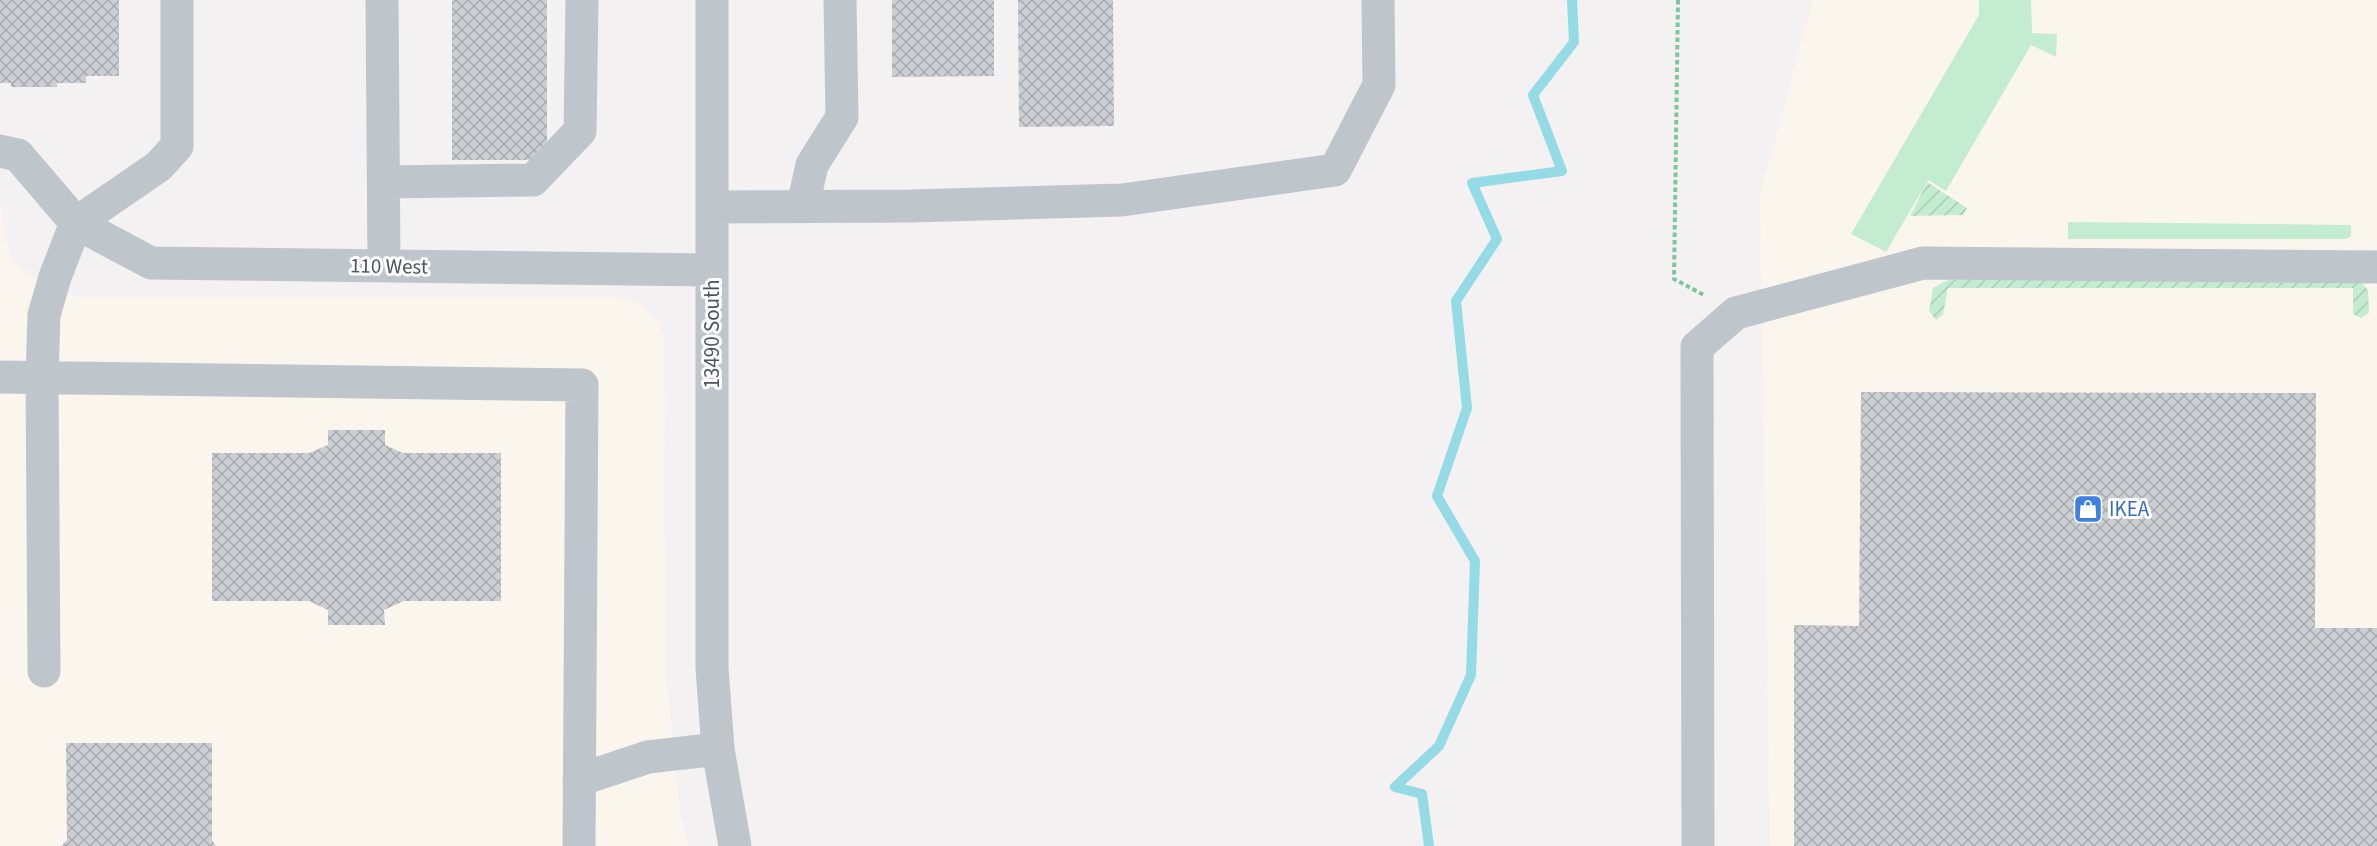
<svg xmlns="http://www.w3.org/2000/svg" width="2377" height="846" viewBox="0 0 2377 846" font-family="'Source Sans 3',sans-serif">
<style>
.commercial{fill:#fbf6ed}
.grass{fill:#c4ecd0}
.garden{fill:url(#garden-furrows)}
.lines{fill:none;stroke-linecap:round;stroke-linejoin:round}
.stream{stroke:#95dbe5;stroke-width:10}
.building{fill:url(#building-cross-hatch)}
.path{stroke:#7ec79d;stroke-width:4;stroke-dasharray:4.5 3;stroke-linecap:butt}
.minor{stroke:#bec6cc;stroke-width:33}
.labels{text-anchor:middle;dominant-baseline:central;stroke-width:6;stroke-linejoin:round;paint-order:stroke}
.street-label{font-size:21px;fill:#4a555d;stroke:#fff}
.shop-label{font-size:21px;fill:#366cbe;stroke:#fff;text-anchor:start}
</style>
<defs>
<pattern id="garden-furrows" width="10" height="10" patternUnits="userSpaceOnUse" patternTransform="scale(1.5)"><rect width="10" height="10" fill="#c4ecd0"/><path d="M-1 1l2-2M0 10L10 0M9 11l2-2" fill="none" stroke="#aaccb5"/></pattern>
<pattern id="building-cross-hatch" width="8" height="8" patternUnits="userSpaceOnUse" patternTransform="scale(1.5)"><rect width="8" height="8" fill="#cbced3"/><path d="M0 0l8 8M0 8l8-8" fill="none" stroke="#a7aaae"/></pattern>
</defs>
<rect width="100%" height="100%" fill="#f3f1f1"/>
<!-- commercial -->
<path class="commercial" d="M1813 0H2377V846H1770L1760 195Z
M0 205 3 206 2 222 9 252 16 263 41 284 79 297H617L636 302 658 321 664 339 666 676 680 812 688 846H0Z"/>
<!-- grass -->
<path class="grass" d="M1979 0H2031L2032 33 2057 34 2056 57 2031 45 1946 191 1928 180 1886 252 1851 234 1979 15Z
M2068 222 2351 225V236L2346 239H2068Z"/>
<!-- garden -->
<path class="garden" d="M1927 182 1967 208 1963 215 1910 216Z
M1948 280H2359L2368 290 2369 313 2361 318 2353 314V288H1948L1943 314 1936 320 1929 311 1933 288Z"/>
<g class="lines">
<!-- stream -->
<path class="stream" d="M1429 846 1422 794 1395 787 1439 746 1471 675 1475 561 1437 496 1467 408 1456 301 1497 239 1472 183 1562 171 1533 95 1574 42 1572 0"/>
</g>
<!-- building -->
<path class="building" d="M0 0H119V76H86V83H57V87H11V83H0Z
M452 0H547V160H452Z
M892 0H994V76L892 77Z
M1018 0H1113L1114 126 1019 127Z
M1861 392 2316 393 2315 628H2377V846H1794V625L1859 626Z
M328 430H385V445L403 453H501V601H404L384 610 385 625H328V610L309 601H212V453H309L328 445Z
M66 743H212V840L216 846H61L67 840Z"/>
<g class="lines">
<!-- path -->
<path class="path" d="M1678 0 1674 279 1704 295"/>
<!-- minor -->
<path class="minor" d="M382 0 384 266
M712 0V668L718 749 735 846
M0 151 18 155 76 223 151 263 712 270
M384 182 533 180 580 131 582 0
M803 205 812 165 842 117 840 0
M712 207 911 206 1122 200 1335 170 1379 85 1378 0
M0 377 582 385 579 846
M44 671 42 377 44 315 55 277 76 223 159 166 177 146V0
M579 780 648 757 718 749
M1698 846 1697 347 1736 313 1923 263 2377 267"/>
</g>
<!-- icons -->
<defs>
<g id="shop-square" transform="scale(1.5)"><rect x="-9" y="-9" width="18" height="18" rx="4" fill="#3f7fe0" stroke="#fff"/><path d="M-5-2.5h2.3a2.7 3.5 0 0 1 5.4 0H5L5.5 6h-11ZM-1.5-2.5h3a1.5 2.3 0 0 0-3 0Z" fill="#fff"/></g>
</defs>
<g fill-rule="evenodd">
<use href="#shop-square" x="2088" y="509"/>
</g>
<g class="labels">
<!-- street labels -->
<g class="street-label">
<text transform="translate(389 266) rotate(1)">110 West</text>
<text transform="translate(712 334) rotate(-90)">13490 South</text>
</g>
<!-- shop labels -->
<g class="shop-label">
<text x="2109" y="509">IKEA</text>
</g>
</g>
</svg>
